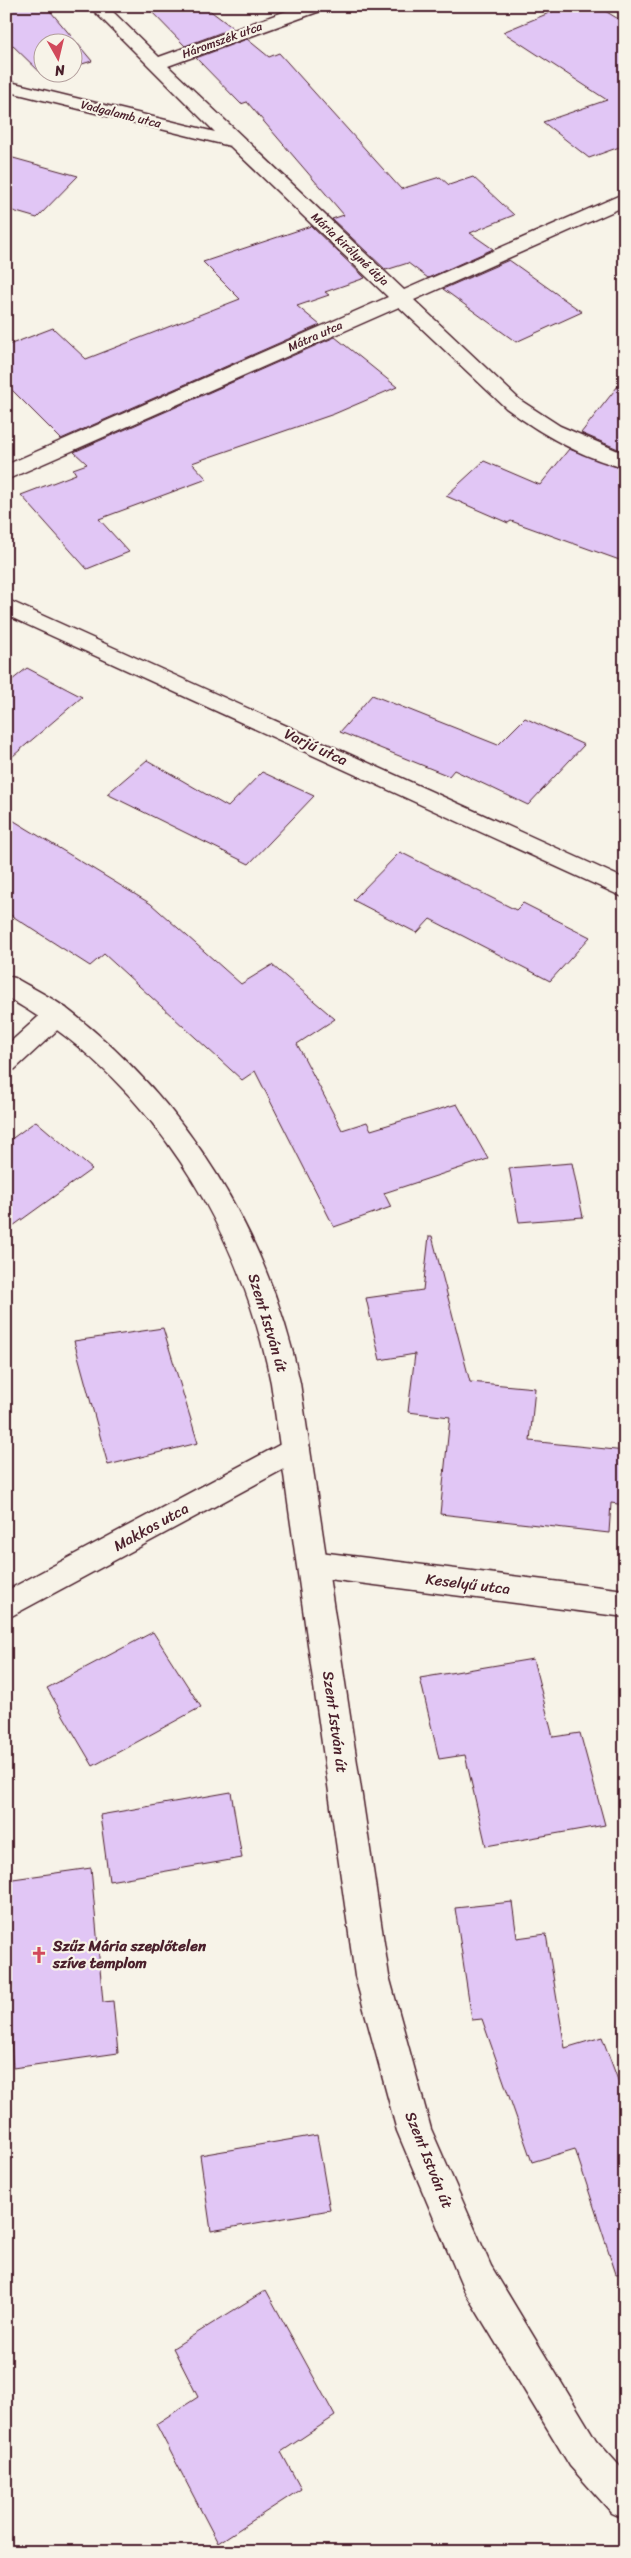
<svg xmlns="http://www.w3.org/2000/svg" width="631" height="2558" viewBox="0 0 631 2558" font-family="Sriracha,sans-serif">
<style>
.building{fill:#e1c6f5;stroke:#4a1f2b}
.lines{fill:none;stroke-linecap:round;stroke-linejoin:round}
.minor-casing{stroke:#4a1f2b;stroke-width:3}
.tertiary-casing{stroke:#4a1f2b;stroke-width:3}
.minor{fill:#f7f3e8;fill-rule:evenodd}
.tertiary{fill:#f7f3e8;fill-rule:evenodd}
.labels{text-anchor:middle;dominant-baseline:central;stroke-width:4.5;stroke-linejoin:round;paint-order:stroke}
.far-street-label{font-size:12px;fill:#4a1f2b;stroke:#f7f3e8}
.street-label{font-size:15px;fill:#4a1f2b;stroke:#f7f3e8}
.poi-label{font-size:15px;font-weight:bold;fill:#4a1f2b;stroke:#f7f3e8;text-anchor:start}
</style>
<rect width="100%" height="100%" fill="#f7f3e8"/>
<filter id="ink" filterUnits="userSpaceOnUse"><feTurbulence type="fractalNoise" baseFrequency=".02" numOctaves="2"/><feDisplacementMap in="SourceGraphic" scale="10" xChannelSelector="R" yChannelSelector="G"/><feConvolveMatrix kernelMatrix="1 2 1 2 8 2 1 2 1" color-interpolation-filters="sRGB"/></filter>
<g filter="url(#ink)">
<!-- building -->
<path class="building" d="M6 6H46L92 61 72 67V42H42V72H54L44 76 6 39Z
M146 6H204L233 28 185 46Z
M566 6H597L625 23V145L589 158 543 122 607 100 503 32Z
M247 39 269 57 279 53 401 189 440 177 449 185 473 177 514 215 470 233 493 249 428 278 408 263 386 270 332 219 344 215 247 102 241 104 196 58Z
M6 156 78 176 37 218 6 209Z
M311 226 365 278 325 292 329 295 297 306 320 325 61 439 6 384V346L53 328 86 359 240 299 203 262Z
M509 260 582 312 516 342 443 289Z
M335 337 397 387 334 414 192 463 207 479 99 519 129 552 87 569 21 495 76 474 73 469 87 464 74 452Z
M625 377V452L581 433Z
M569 449 625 470V562L511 521 508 523 446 496 484 461 540 485Z
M27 668 82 697 6 762V685Z
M372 695 498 745 525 718 584 745 528 805 454 770 449 776 340 732Z
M147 760 228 807 262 772 314 796 249 864 107 794Z
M6 816 151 904 241 984 272 965 335 1019 297 1044 342 1130 367 1122 371 1130 457 1104 488 1159 384 1193 391 1207 334 1227 255 1071 242 1080 104 954 90 966 6 912Z
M400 852 516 910 523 903 590 937 550 981 430 919 417 933 353 900Z
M36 1121 92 1169 6 1231V1143Z
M572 1163 583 1217 519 1222 509 1168Z
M429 1236H432L470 1382 535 1388 530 1441 625 1451V1505L611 1503 609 1533 440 1514 450 1417 408 1412 415 1354 380 1360 366 1298 423 1290Z
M163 1328 198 1443 108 1465 74 1341Z
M153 1632 201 1707 93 1766 47 1688Z
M533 1659 553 1737 580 1733 605 1825 486 1846 465 1755 439 1759 420 1678Z
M231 1792 242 1858 109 1881 100 1815Z
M91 1868 103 2002 113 2001 118 2053 13 2068 6 1974V1880Z
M512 1902 517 1938 546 1934 565 2048 602 2037 625 2099V2273L616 2274 575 2149 532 2162 482 2019 472 2020 455 1908Z
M317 2135 330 2210 211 2231 200 2155Z
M266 2290 335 2416 281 2452 301 2489 218 2543 156 2424 198 2397 173 2348Z"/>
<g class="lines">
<!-- minor casing -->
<g class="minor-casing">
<path id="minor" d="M89 6H107L159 57 300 6H325L323 10 168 66 404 290 625 193V206L414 300 520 400 560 426 625 454V468C583 458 541 434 506 408L399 307 6 480V465L388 297 230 146 6 91V81L215 132Z
M6 599 625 879V898L6 615Z
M57 1005 66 1008 70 1015 66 1022 15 1069 6 1072V1046L48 1008Z
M296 1436 306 1439 310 1448 306 1457 6 1619V1591Z
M312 1551 625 1590V1617L312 1577 301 1573 297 1564 301 1555Z"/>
</g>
<!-- tertiary casing -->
<g class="tertiary-casing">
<path id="tertiary" d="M6 976 15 978C32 988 51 997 67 1009 188 1102 269 1235 300 1383L389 1976 431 2129 491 2266 596 2440 625 2472V2519L612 2513 570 2466 465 2292 397 2131 355 1976 271 1383C240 1227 148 1076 6 997Z"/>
</g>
<!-- minor -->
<use href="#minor" class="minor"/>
<!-- tertiary -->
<use href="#tertiary" class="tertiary"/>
</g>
</g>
<!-- icons -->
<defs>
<g id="church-bare" transform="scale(1.35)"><path d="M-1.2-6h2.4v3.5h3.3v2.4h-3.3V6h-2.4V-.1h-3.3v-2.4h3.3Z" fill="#d1495b" stroke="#f7f3e8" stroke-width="2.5" paint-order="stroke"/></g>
</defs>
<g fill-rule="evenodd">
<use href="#church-bare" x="39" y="1955"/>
</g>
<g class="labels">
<!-- far-street labels -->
<g class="far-street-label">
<text transform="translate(222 40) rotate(-20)">Háromszék utca</text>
<text transform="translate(121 114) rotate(14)">Vadgalamb utca</text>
<text transform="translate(350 249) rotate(43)">Mária királyné útja</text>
<text transform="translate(315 336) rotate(-24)">Mátra utca</text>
</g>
<!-- street labels -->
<g class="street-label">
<text transform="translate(316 747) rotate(25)">Varjú utca</text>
<text transform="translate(268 1323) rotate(73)">Szent István út</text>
<text transform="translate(151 1527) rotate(-29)">Makkos utca</text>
<text transform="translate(468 1584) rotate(7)">Keselyű utca</text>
<text transform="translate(335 1722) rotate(82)">Szent István út</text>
<text transform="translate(429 2160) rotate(68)">Szent István út</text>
</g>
<!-- poi labels -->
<g class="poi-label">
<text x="53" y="1946">Szűz Mária szeplőtelen<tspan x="53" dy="17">szíve templom</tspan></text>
</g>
</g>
<!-- margin -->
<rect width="631" height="2558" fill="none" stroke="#f7f3e8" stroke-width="25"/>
<rect x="12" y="12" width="606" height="2533" fill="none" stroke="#4a1f2b" stroke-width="2" filter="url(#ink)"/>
<!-- north arrow -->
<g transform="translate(58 58) rotate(172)"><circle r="24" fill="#f7f3e8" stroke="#b29e9c"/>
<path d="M0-4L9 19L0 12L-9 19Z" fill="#d1495b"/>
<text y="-8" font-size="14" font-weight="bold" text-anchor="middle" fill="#4a1f2b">N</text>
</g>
</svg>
